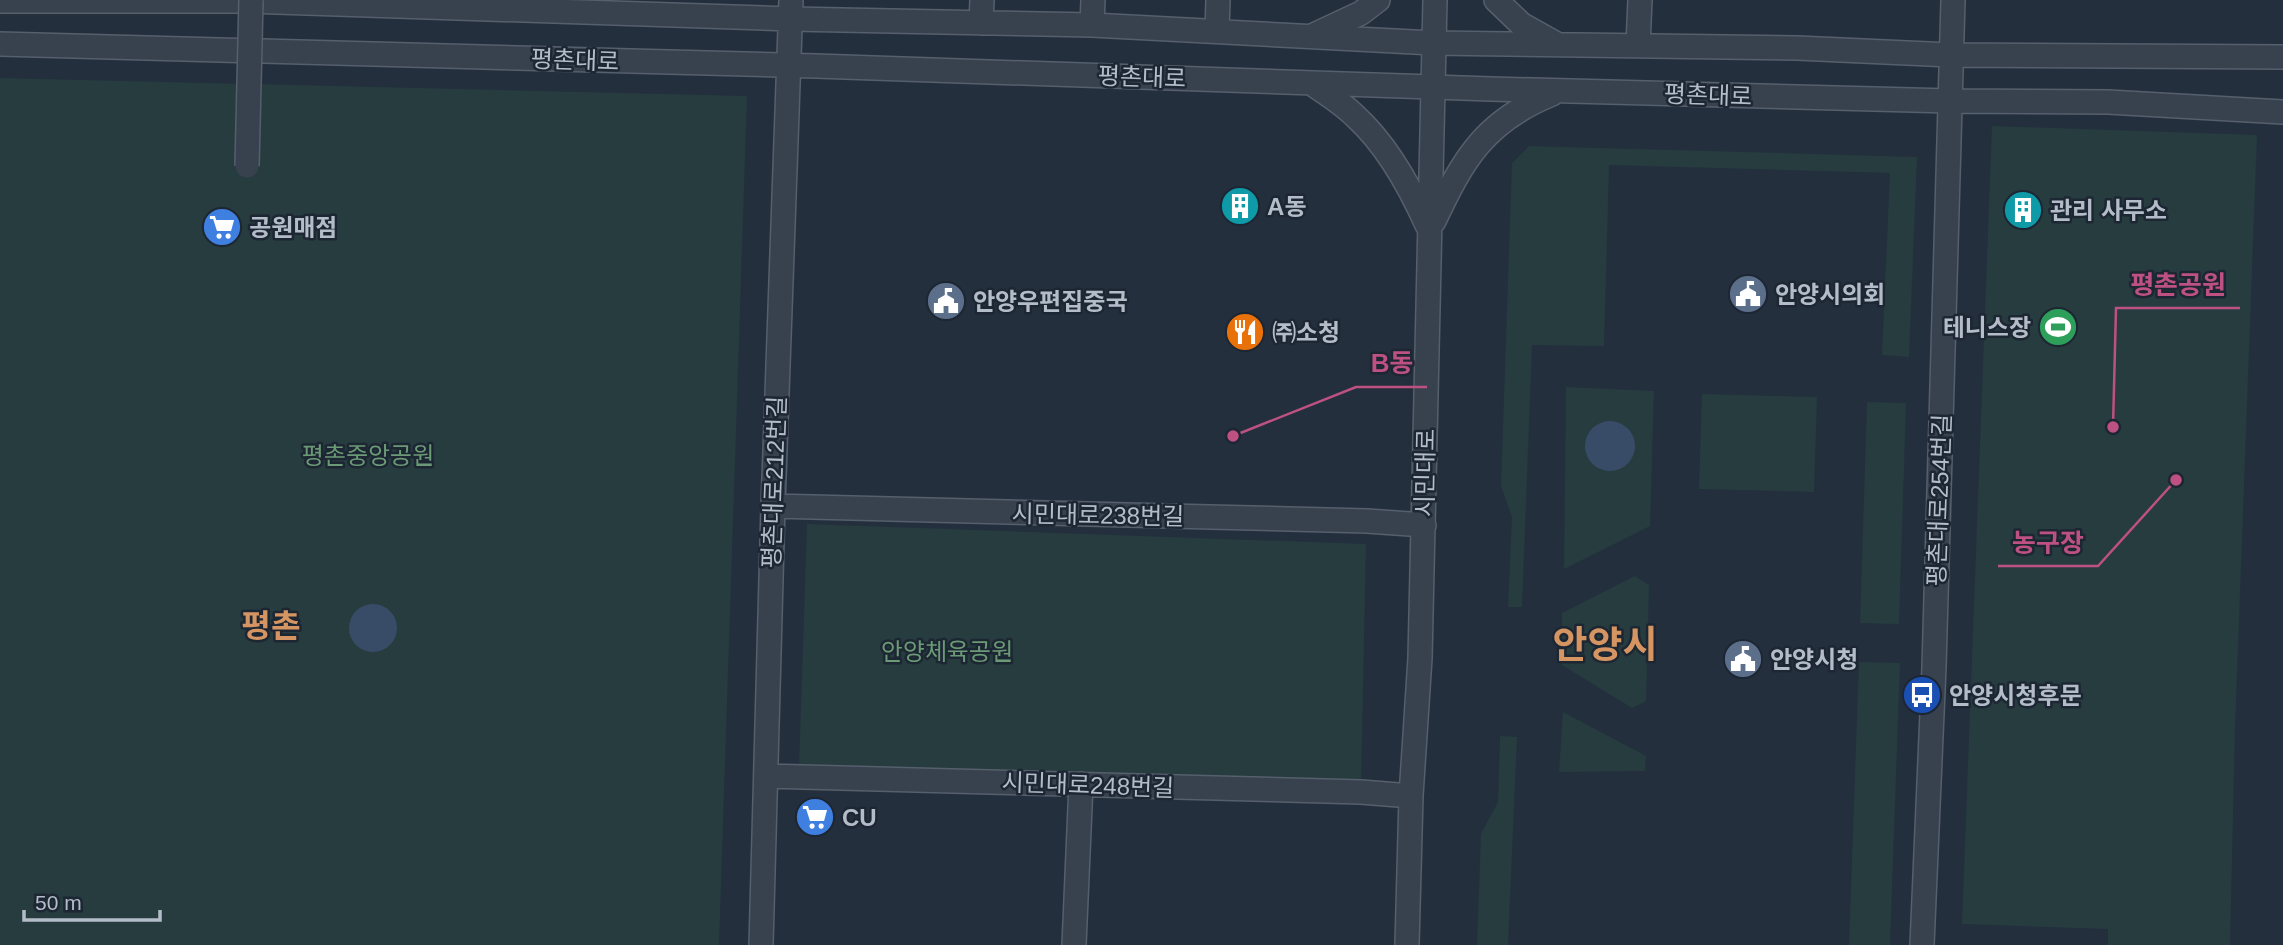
<svg xmlns="http://www.w3.org/2000/svg" width="2283" height="945" viewBox="0 0 2283 945" font-family="Arial,'Noto Sans KR',sans-serif">
<style>
.green{fill:#263c3f}
.water{fill:#394c67}
.lines{fill:none;stroke-linecap:round;stroke-linejoin:round}
.minor-casing{stroke:#565f6c;stroke-width:26}
.minor{stroke:#38414e;stroke-width:23}
.minor-bridge-casing{stroke:#565f6c;stroke-width:26;stroke-linecap:butt}
.minor-bridge{stroke:#38414e;stroke-width:23}
.labels{text-anchor:middle;dominant-baseline:central;stroke-width:5;stroke-linejoin:round;paint-order:stroke}
.street-label{font-size:24px;fill:#b4bcc9;stroke:#1d2633}
.poi-label{font-size:24px;font-weight:bold;fill:#b4bcc9;stroke:#1d2633;text-anchor:start}
.park-label{font-size:24px;fill:#6b9a76;stroke:#1d2633}
.district-label{font-size:32px;font-weight:bold;fill:#d59563;stroke:#1d2633}
.town-label{font-size:38px;font-weight:bold;fill:#d59563;stroke:#1d2633}
.leader{fill:none;stroke:#bd5182;stroke-width:2.5}
.callout-dot{fill:#bd5182;stroke:#1d2633;stroke-width:2.5}
.callout-label{font-size:26px;text-anchor:middle;font-weight:bold;fill:#bd5182;stroke:#1d2633;stroke-width:5;stroke-linejoin:round;paint-order:stroke}
</style>
<rect width="100%" height="100%" fill="#242f3e"/>
<!-- green -->
<path class="green" d="M0 78 747 96 719 945H0Z
M1992 126 2257 135 2235 728 2230 945H2108V929L1962 924Z
M1529 146 1917 157 1909 357 1882 355 1890 173 1609 165 1604 346 1532 345 1522 607H1508L1512 517 1501 486 1512 163Z
M1566 387 1654 391 1650 526 1564 569Z
M1702 394 1817 397 1814 492 1699 489Z
M1867 402 1906 403 1899 624 1860 623Z
M807 524 1366 544 1361 785 799 769Z
M1635 576 1649 585 1646 701 1632 708 1562 665V613Z
M1859 662 1900 663 1890 945H1849Z
M1563 712 1646 756 1645 771 1559 772Z
M1500 736 1517 737 1508 945H1477L1481 834 1498 802Z"/>
<!-- water -->
<path class="water" d="M1585 446a25 25 0 1 1 50 0a25 25 0 1 1-50 0Z
M349 628a24 24 0 1 1 48 0a24 24 0 1 1-48 0Z"/>
<g class="lines">
<!-- minor casing -->
<g class="minor-casing">
<path id="minor" d="M1496 0 1521 24 1555 43
M0 1H250L791 19 1092 25 1433 43 1797 48 1951 55 2283 57
M981 23 982 0
M1092 25 1093 0
M1217 31 1218 0
M1314 35 1361 13 1378 0
M0 44 816 66 1491 89 1950 101 2108 102 2283 112
M1638 45 1640 0
M1311 83C1327 94 1342 103 1355 116 1386 144 1410 187 1427 225
M1434 221C1463 159 1485 121 1552 94
M773 506 1367 521 1424 525
M766 776 1361 792 1411 796
M761 945 773 506 791 0
M1074 945 1081 784
M1407 945 1411 796 1420 658 1435 0
M1922 945 1934 667 1953 0"/>
</g>
<!-- minor -->
<use href="#minor" class="minor"/>
<!-- minor-bridge casing -->
<g class="minor-bridge-casing">
<path id="minor-bridge" d="M247 166 251 0"/>
</g>
<!-- minor-bridge -->
<use href="#minor-bridge" class="minor-bridge"/>
</g>
<!-- icons -->
<defs>
<g id="building-disc" transform="scale(2.0125)"><circle r="9.5" fill="#0f9aa8" stroke="#1d2633"/><path d="M-4-6H4V6H1V3H-1V6H-4ZM-2.5-4.3h1.7v1.8h-1.7ZM.8-4.3h1.7v1.8H.8ZM-2.5-1h1.7V.8h-1.7ZM.8-1h1.7V.8H.8Z" fill="#fff"/></g>
<g id="supermarket-disc" transform="scale(2.0125)"><circle r="9.5" fill="#3f7fe0" stroke="#1d2633"/><path d="M-6-5.5h2.5l.6 2H6L4.5 2H-2.5L-4.4-4H-6ZM-1.5 3.2a1.3 1.3 0 1 0 .1 0ZM3 3.2a1.3 1.3 0 1 0 .1 0Z" fill="#fff"/></g>
<g id="civic-disc" transform="scale(2.0125)"><circle r="9.5" fill="#5c6f8a" stroke="#1d2633"/><path d="M-.6-6.5H3V-4.5H.6V-3L4-1V1h2V6H-6V1h2V-1L-.6-3ZM-1.2 2.5V6h2.4V2.5Z" fill="#fff"/></g>
<g id="stadium-disc" transform="scale(2.0125)"><circle r="9.5" fill="#2e9e5b" stroke="#1d2633"/><path d="M0-5a6.5 5 0 1 0 0 10a6.5 5 0 1 0 0-10ZM-3.5-1.8h7v3.6h-7Z" fill="#fff"/></g>
<g id="restaurant-disc" transform="scale(2.0125)"><circle r="9.5" fill="#e8710a" stroke="#1d2633"/><path d="M-5-6h1v4h1v-4h1v4h1v-4h1v5L-1.5 .5V6h-2V.5L-5-1ZM5-6V6H3V1.5H1.5Q1.5-4 5-6Z" fill="#fff"/></g>
<g id="bus-disc" transform="scale(2.0125)"><circle r="9.5" fill="#1a4fb4" stroke="#1d2633"/><path d="M-5-6H5V4H4V6H2V4H-2V6H-4V4H-5ZM-3.5-4V0h7V-4ZM-3.5 1.2v1.5H-2V1.2ZM2 1.2v1.5H3.5V1.2Z" fill="#fff"/></g>
</defs>
<g fill-rule="evenodd">
<use href="#building-disc" x="1240" y="206"/>
<use href="#building-disc" x="2023" y="210"/>
<use href="#supermarket-disc" x="222" y="227"/>
<use href="#civic-disc" x="1748" y="294"/>
<use href="#civic-disc" x="946" y="301"/>
<use href="#stadium-disc" x="2058" y="327"/>
<use href="#restaurant-disc" x="1245" y="332"/>
<use href="#civic-disc" x="1743" y="659"/>
<use href="#bus-disc" x="1922" y="695"/>
<use href="#supermarket-disc" x="815" y="817"/>
</g>
<g class="labels">
<!-- street labels -->
<g class="street-label">
<text transform="translate(575 60) rotate(2)">평촌대로</text>
<text transform="translate(1142 77) rotate(2)">평촌대로</text>
<text transform="translate(1708 95) rotate(2)">평촌대로</text>
<text transform="translate(1425 473) rotate(-89)">시민대로</text>
<text transform="translate(774 482) rotate(-88)">평촌대로212번길</text>
<text transform="translate(1939 500) rotate(-88)">평촌대로254번길</text>
<text transform="translate(1098 515) rotate(1)">시민대로238번길</text>
<text transform="translate(1088 785) rotate(2)">시민대로248번길</text>
</g>
<!-- poi labels -->
<g class="poi-label">
<text x="1267" y="206">A동</text>
<text x="2050" y="210">관리 사무소</text>
<text x="249" y="227">공원매점</text>
<text x="1775" y="294">안양시의회</text>
<text x="973" y="301">안양우편집중국</text>
<text x="2031" y="327" text-anchor="end">테니스장</text>
<text x="1272" y="332">㈜소청</text>
<text x="1770" y="659">안양시청</text>
<text x="1949" y="695">안양시청후문</text>
<text x="842" y="817">CU</text>
</g>
<!-- park labels -->
<g class="park-label">
<text x="368" y="455">평촌중앙공원</text>
<text x="947" y="651">안양체육공원</text>
</g>
<!-- district labels -->
<g class="district-label">
<text x="271" y="626">평촌</text>
</g>
<!-- town labels -->
<g class="town-label">
<text x="1605" y="645">안양시</text>
</g>
</g>
<!-- callouts -->
<path class="leader" d="M2113 427L2116 308H2240M1233 436L1356 387H1427M2176 480L2098 566H1998"/>
<g class="callout-dot">
<circle cx="2113" cy="427" r="7"/>
<circle cx="1233" cy="436" r="7"/>
<circle cx="2176" cy="480" r="7"/>
</g>
<g class="callout-label">
<text x="2178" y="294">평촌공원</text>
<text x="1392" y="372">B동</text>
<text x="2048" y="552">농구장</text>
</g>
<!-- scale -->
<path d="M24 910v10h136v-10" fill="none" stroke="#b4bcc9" stroke-width="3.5"/>
<text x="35" y="910" font-size="21" fill="#b4bcc9" stroke="#1d2633" stroke-width="5" paint-order="stroke">50 m</text>
</svg>
